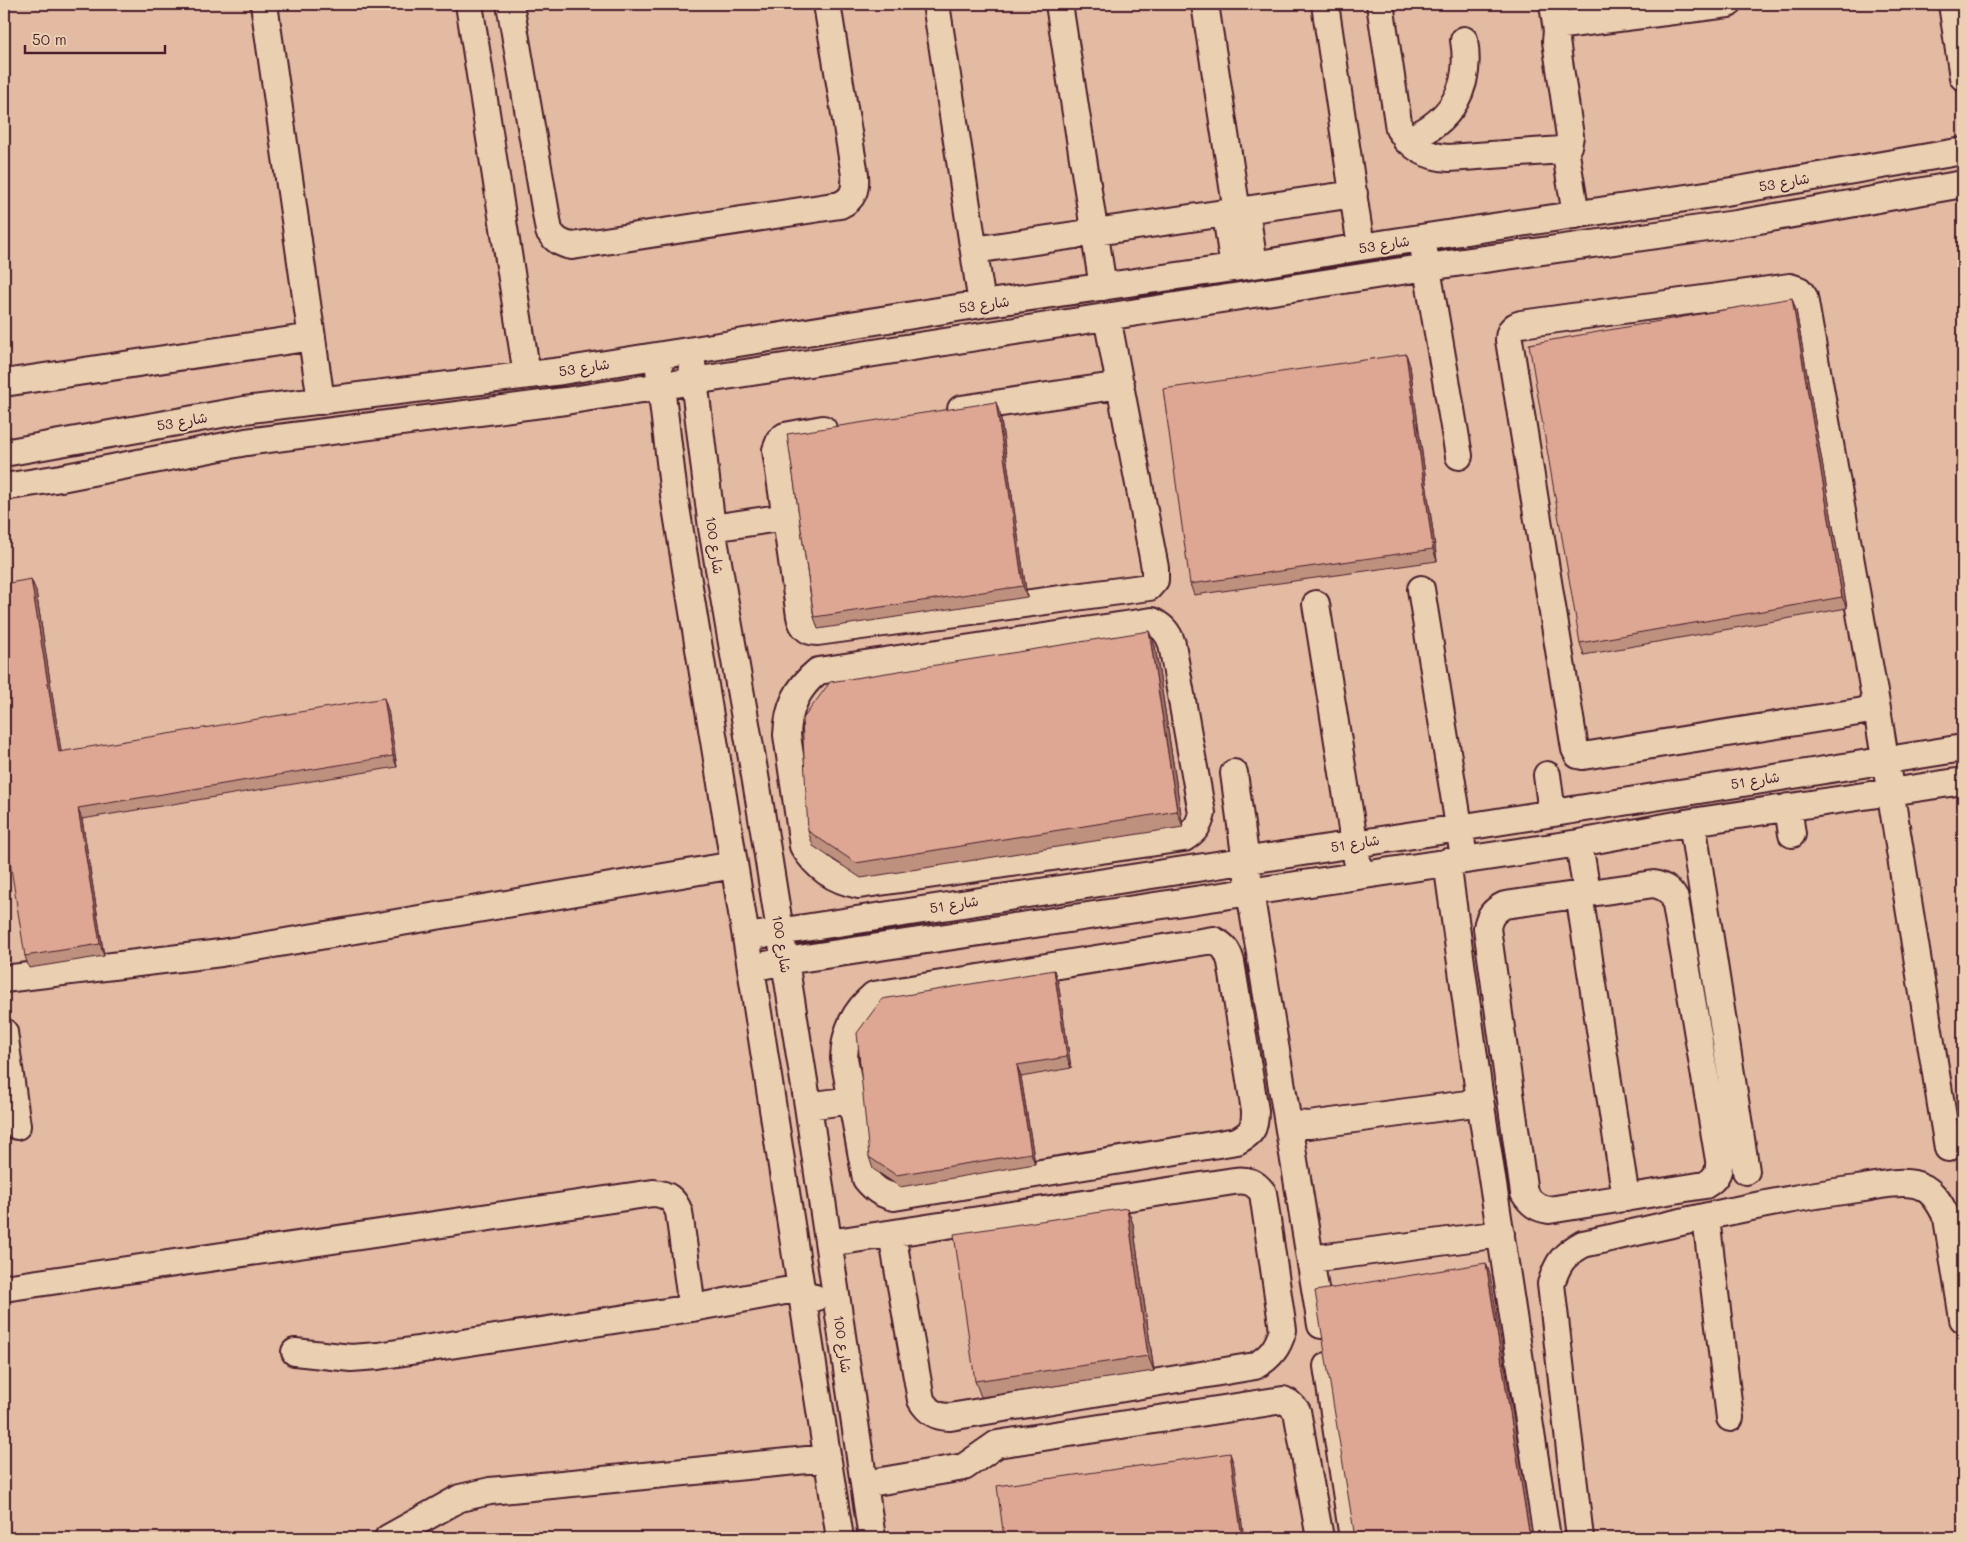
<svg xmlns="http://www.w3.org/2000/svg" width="1967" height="1542" viewBox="0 0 1967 1542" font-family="Mali,'Playpen Sans Arabic',sans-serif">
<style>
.built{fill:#e2bba2}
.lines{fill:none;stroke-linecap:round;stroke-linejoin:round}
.minor-casing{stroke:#4a1f2b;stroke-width:30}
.minor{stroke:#ead0b1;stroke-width:26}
.wall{fill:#be907e;stroke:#4a1f2b}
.shaded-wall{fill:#9b7567;stroke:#4a1f2b}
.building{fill:#dda793;stroke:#4a1f2b}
.labels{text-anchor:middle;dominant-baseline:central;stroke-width:4;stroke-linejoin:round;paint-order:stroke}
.street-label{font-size:14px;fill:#4a1f2b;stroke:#ead0b1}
</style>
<rect width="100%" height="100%" fill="#e8c8ab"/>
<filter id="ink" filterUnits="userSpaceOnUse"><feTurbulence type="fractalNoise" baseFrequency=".02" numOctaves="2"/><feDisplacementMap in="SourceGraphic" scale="10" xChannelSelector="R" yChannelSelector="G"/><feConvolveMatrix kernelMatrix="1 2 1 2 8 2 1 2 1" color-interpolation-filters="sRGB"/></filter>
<g filter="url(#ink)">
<!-- built -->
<path class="built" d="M4 4H1963V1538H4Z"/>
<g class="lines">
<!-- minor casing -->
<g class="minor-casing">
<path id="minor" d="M264 4 321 401
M469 4 527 375
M510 4 549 231C555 240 561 244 572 246L840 205C854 199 856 189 855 175L827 4
M936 4 982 304
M1059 4 1103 287
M1205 4 1237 212
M1325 4 1361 247
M1380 4 1399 129C1412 148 1427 157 1449 158L1562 150 1568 146 1570 136 1556 41 1557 31 1563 25 1728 4
M1553 4 1557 31
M1952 4 1963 77
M1406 140C1451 123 1472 88 1464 40
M1565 148 1576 215
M1246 211 1254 265
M1226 214 1234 268
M974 250 1354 194
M1424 251 1459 456
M1790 287 1799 290 1804 297 1877 709 1583 756 1578 755 1575 749 1509 340C1509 331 1513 326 1521 324Z
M692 363 712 528 758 793 808 1106 872 1538
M659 369 674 495 751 968 840 1538
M4 383 312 337
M961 409 1121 385
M823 429 785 436 780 440 776 450 800 616C802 626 807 632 817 632L1149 587 1155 580V568L1107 317
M4 453 244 410 562 371 982 304 1254 265 1361 247 1732 191 1963 151
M4 487 61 478 246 442 565 401 1427 267 1736 224 1963 184
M712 528 786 517
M1421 589 1462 845
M1316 604 1357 860
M1152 621C1163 627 1168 632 1172 644L1202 813C1199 826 1195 831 1184 838L859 885C833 880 817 868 803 846L787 735C788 708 797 688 818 671Z
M1877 709 1948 1148
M1234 773 1250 892 1321 1325
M1547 775 1552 813
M1788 807 1792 834
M1692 822 1746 1171
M1579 843 1587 893
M1447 862 1479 1093 1547 1538
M1654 884C1665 887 1670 890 1675 899L1719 1160C1720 1172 1716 1179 1705 1185L1549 1210C1537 1208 1531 1204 1524 1193L1487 928C1489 916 1494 910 1505 905Z
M1579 894 1626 1198
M746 937 1459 828 1963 748
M1213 940C1224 945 1228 951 1231 962L1255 1111C1255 1129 1252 1133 1237 1141L894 1197C881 1194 874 1189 866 1179L844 1058C845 1031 854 1012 874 995Z
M751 968 785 961 1579 843 1692 822 1963 781
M4 979 221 953 734 865
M4 1032 17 1126
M808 1106 852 1100
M1288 1121 1295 1124 1309 1125 1467 1104 1477 1098 1479 1093
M1706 1218 1730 1418
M829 1243 1234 1181C1247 1179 1255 1182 1263 1193L1283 1330C1278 1347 1271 1357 1255 1366L950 1417C936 1417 928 1412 921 1400L892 1234
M1311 1259 1501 1234
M4 1288 653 1193C667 1194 674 1199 679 1212L692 1308
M295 1352 351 1358 378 1356 692 1308 801 1288 808 1296 815 1298
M1327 1366 1353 1538
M864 1484 964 1467 997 1444 1283 1400 1289 1403 1297 1411 1320 1538
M388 1538 460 1498 490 1491 827 1458
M1580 1538 1551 1284C1558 1262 1563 1255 1583 1244 1674 1224 1765 1201 1857 1189 1874 1187 1896 1180 1914 1184 1931 1187 1940 1203 1947 1218L1963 1319"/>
</g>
<!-- minor -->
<use href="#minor" class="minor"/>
</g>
<!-- wall -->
<path class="wall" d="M1796 310 1847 608 1584 655 1580 643Z
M1406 354 1410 366 1437 561 1194 595 1190 584Z
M1000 414 1027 597 818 629 814 617Z
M31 579 36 591 61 752 388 710 397 767 82 819 104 956 29 968 25 956Z
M1149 631 1155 646 1183 827 861 878 813 846 808 831Z
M1058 982 1071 1068 1021 1077 1035 1164 900 1187 873 1169 869 1157Z
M1127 1208 1133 1224 1154 1371 981 1397 975 1381Z"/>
<!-- shaded-wall -->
<path class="shaded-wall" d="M1792 298 1796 310 1847 608 1842 597Z
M1406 354 1410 366 1437 561 1433 549Z
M996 402 1000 414 1027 597 1023 586Z
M31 579 36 591 63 763 59 752Z
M1149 631 1155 646 1183 827 1177 811Z
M384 698 388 710 397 767 393 756Z
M78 808 82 819 104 956 100 944Z
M1054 970 1058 982 1071 1068 1067 1057Z
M1017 1065 1021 1077 1035 1164 1031 1153Z
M1127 1208 1133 1224 1154 1371 1148 1356Z
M1486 1263 1490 1274 1533 1538H1530Z
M1230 1453 1234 1465 1244 1538H1242Z"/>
<!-- building -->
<path class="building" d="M1792 298 1842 597 1580 643 1529 344Z
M1406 354 1433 549 1190 584 1163 389Z
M996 402 1023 586 814 617 787 434Z
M31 579 59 752 384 698 393 756 78 808 100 944 25 956 4 824V584Z
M1149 631 1177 811 856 863 808 831 802 720 830 682Z
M1054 970 1067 1057 1017 1065 1031 1153 896 1175 869 1157 857 1033 882 999Z
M1127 1208 1148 1356 975 1381 954 1234Z
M1486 1263 1530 1538H1355L1315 1291Z
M1230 1453 1242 1538H1004L997 1486Z"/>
</g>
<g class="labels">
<!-- street labels -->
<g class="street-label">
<text transform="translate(1784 182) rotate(-10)">شارع 53</text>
<text transform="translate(1384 244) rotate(-9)">شارع 53</text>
<text transform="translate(984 304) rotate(-8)">شارع 53</text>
<text transform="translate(584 367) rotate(-9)">شارع 53</text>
<text transform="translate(182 421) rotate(-10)">شارع 53</text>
<text transform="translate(715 545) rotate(82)">شارع 100</text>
<text transform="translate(1755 780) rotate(-9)">شارع 51</text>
<text transform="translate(1355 843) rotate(-9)">شارع 51</text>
<text transform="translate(954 904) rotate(-9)">شارع 51</text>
<text transform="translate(782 944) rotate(81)">شارع 100</text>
<text transform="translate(843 1344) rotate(82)">شارع 100</text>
</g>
</g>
<!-- margin -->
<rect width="1967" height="1542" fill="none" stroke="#ead0b1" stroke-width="20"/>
<rect x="10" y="10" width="1947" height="1522" fill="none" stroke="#4a1f2b" stroke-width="2" filter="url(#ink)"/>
<!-- scale -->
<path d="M25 45v8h140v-8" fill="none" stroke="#4a1f2b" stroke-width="2.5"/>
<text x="32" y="45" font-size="15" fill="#4a1f2b" stroke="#ead0b1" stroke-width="4" paint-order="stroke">50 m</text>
</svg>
